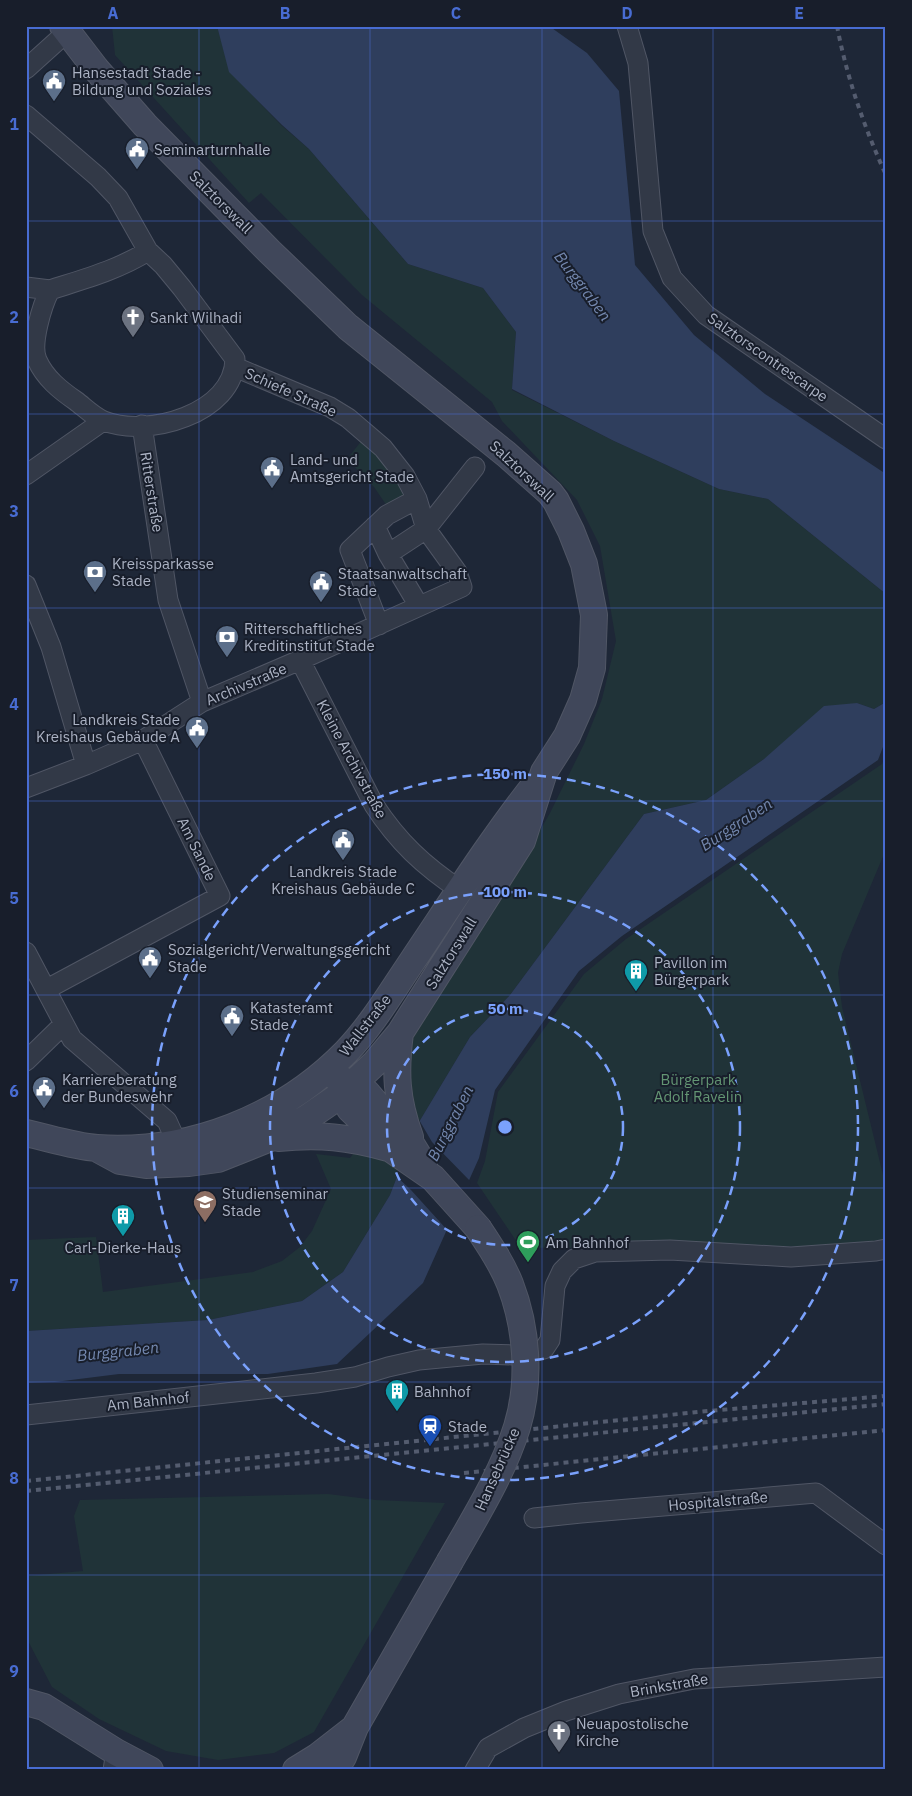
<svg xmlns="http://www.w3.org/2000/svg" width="912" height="1796" viewBox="0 0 912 1796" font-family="'IBM Plex Sans',sans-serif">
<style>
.green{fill:#203338}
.water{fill:#2f3e5d}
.pier{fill:#1e2737}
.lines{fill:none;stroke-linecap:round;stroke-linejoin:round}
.street-casing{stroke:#505665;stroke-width:21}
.secondary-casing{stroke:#505665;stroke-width:28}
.street{stroke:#323947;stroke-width:19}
.secondary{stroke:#40475a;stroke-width:26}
.rail{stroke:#545c6f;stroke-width:4;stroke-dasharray:5 5;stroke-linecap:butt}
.secondary-bridge-casing{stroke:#505665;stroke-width:28;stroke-linecap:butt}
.secondary-bridge{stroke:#40475a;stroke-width:26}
.grid{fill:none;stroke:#486cd2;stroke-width:1;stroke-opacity:0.55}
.ring{fill:none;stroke:#7aa1fc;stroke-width:2.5;stroke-dasharray:9 6}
.labels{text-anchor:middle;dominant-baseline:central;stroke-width:4;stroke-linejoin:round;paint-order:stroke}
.poi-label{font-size:15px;fill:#acb3c4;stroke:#181e2b;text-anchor:start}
.street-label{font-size:15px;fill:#acb3c4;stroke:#181e2b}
.park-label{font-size:15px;fill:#639573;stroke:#181e2b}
.water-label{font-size:16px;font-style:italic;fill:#7387ae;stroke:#181e2b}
.centre{fill:#7aa1fc;stroke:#181e2b;stroke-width:2.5}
.ring-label{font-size:15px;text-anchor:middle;font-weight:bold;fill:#7aa1fc;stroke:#181e2b;stroke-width:4;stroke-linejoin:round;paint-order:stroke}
.neatline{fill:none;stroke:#486cd2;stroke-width:2}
.grid-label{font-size:16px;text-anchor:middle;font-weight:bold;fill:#486cd2}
</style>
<rect width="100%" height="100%" fill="#1e2737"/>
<!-- green -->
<path class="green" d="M112 26H217L230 72 281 125 309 149 408 264 483 288 516 332 512 390 614 441 719 489 768 499 886 594V702L874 709 857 703 764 759 706 800 644 814 510 995 470 1037 416 1127 390 1195 343 1272 302 1301 208 1320 26 1331V1240L96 1237 103 1292 253 1272 282 1261 300 1247 312 1231 331 1189 316 1154 350 1158 407 1082 410 1046 428 1004 495 909 550 813 584 744 602 699 616 641 600 546 577 500 502 421 492 402 362 295 261 193 249 203 115 55Z
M363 439 385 458 408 494 387 506 374 487 347 459Z
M886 754V853L884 854 842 954 838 973 842 1007 886 1187V1239L841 1246 521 1248 477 1183 485 1161 498 1092 584 974 626 939 882 764Z
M328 1494 376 1500 445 1503 314 1732 274 1753 218 1760 166 1751 99 1719 52 1687 26 1637V1576L83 1571 74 1516 80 1500Z"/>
<!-- water -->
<path class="water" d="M217 26H549L587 53 619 91 635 265 694 335 765 394 886 474V594L768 499 719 489 614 441 512 389 516 332 483 288 408 264 309 149 282 125 229 72Z
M886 702V739L878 760 622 936 579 971 495 1090 479 1158 423 1283 337 1364 268 1374H119L55 1382 26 1383V1331L208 1320 302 1301 343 1272 390 1195 416 1127 470 1037 510 995 644 814 706 800 764 759 824 706 857 703 874 709Z"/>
<!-- pier -->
<path class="pier" d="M418 1118 432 1142 471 1182 449 1232 411 1190 395 1175 414 1126Z"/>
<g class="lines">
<!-- street casing -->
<g class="street-casing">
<path id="street" d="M627 26 638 63 653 231 672 278 706 315 886 439
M26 69 67 32
M26 115 98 177 118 198 148 251 163 265 182 288 235 359C234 414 147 438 104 421 94 417 84 407 76 401 60 390 45 378 37 360 30 345 42 305 50 290 84 279 118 270 148 251
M26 287 50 290
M142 425 168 600 202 702
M26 475 103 421
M375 526 388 554 419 606
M388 554 426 529 475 467
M26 585 51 647 86 765
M379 625 350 550 387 515 417 499
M300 660 374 805C398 842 424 866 460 890
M143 740 202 702 300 660 462 587 457 572 426 529 417 499 405 476 383 448 348 418 330 407 235 367
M26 788 86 765 143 740 220 896 47 989
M26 952 72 1039 167 1121 177 1143
M26 1061 64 1024
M26 1415 316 1383 355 1377 388 1367 419 1360 483 1354 514 1355 544 1349 550 1340 555 1286 562 1271 574 1259 595 1252 670 1250 791 1257 876 1251 886 1249
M534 1518 581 1513 816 1493 886 1545
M113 1770 116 1752
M475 1770 488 1748 524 1728 566 1711 619 1694 694 1679 886 1667"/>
</g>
<!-- secondary casing -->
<g class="secondary-casing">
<path id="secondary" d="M63 26 96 69 145 125 270 252 348 327 506 454 550 493 556 501 571 531 584 564 594 615 592 668 583 700 567 736 544 772 522 841 400 1033 375 1063 342 1094 307 1118 268 1139 218 1159 189 1163 146 1165 120 1161 96 1148
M400 1033C395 1072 396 1099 410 1137
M337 1078 353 1084 367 1093 413 1147 424 1165
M340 1078 343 1097 350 1109 391 1149 433 1178 478 1228
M26 1133C49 1138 73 1146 97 1148 190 1154 281 1118 346 1052 372 1025 392 991 413 960 452 902 490 842 533 787
M278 1138C320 1134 348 1137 388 1148
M26 1702 44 1707 116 1752 150 1770
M296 1770 317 1757 353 1729
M335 1770 343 1757 355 1727 449 1563"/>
</g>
<!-- street -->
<use href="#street" class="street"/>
<!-- secondary -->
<use href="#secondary" class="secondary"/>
<!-- rail -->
<path class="rail" d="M837 26C847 78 864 127 886 175
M464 1473 886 1430
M26 1481 708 1411 886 1396
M26 1491 886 1404"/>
<!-- secondary-bridge casing -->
<g class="secondary-bridge-casing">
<path id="secondary-bridge" d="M449 1563C474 1519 502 1475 517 1427 531 1381 527 1328 510 1284 502 1264 490 1246 478 1228"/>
</g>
<!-- secondary-bridge -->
<use href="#secondary-bridge" class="secondary-bridge"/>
</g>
<!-- grid -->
<path class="grid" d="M199 26V1770M370 26V1770M542 26V1770M713 26V1770M26 221H886M26 414H886M26 608H886M26 801H886M26 995H886M26 1188H886M26 1382H886M26 1575H886"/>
<!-- distance rings -->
<g class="ring">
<circle cx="505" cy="1127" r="118"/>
<circle cx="505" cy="1127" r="235"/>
<circle cx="505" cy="1127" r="353"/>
</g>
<!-- icons -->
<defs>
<g id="civic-pin" transform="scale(1.25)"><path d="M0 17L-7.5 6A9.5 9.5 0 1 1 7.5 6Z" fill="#5c6f8a" stroke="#181e2b"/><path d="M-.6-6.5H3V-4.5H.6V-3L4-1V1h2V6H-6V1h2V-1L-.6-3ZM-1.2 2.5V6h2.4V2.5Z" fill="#fff"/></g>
<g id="church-pin" transform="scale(1.25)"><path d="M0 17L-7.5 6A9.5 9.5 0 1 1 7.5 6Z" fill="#6b7280" stroke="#181e2b"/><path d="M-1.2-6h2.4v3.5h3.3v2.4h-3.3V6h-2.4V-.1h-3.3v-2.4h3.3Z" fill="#fff"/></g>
<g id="bank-pin" transform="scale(1.25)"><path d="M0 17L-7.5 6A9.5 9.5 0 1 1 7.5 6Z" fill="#5c6f8a" stroke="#181e2b"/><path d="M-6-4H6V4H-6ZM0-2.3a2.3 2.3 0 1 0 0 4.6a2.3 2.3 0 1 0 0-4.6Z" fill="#fff"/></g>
<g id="building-pin" transform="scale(1.25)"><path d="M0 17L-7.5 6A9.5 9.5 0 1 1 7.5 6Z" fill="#0f9aa8" stroke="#181e2b"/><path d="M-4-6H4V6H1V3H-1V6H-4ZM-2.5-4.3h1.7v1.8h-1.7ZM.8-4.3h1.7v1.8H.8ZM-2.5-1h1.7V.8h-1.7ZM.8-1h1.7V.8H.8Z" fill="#fff"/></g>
<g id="university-pin" transform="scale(1.25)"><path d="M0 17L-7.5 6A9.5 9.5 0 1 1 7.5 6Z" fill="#8d6e63" stroke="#181e2b"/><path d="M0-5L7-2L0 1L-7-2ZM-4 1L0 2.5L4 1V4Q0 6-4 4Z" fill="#fff"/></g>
<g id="stadium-pin" transform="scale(1.25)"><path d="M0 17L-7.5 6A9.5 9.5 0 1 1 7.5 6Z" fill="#2e9e5b" stroke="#181e2b"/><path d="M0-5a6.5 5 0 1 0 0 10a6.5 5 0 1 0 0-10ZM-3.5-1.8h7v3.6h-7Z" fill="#fff"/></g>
<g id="station-pin" transform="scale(1.25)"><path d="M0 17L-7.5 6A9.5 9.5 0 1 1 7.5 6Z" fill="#1a4fb4" stroke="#181e2b"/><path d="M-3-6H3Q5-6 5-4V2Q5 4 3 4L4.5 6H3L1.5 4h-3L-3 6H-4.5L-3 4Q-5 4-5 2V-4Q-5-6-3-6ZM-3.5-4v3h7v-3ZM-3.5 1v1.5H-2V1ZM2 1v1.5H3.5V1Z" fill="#fff"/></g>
</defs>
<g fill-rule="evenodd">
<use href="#civic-pin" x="54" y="81"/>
<use href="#civic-pin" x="137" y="149"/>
<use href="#church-pin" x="133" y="317"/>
<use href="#civic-pin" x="272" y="468"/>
<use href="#bank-pin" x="95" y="572"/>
<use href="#civic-pin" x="321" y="582"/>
<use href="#bank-pin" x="227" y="637"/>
<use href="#civic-pin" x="197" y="728"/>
<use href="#civic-pin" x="343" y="840"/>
<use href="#civic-pin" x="150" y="958"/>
<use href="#building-pin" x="636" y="971"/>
<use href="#civic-pin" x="232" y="1016"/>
<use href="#civic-pin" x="44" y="1088"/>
<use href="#university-pin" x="205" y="1202"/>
<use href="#building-pin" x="123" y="1216"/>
<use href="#stadium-pin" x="528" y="1242"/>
<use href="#building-pin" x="397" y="1391"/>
<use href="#station-pin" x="430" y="1426"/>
<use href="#church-pin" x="559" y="1732"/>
</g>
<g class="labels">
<!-- poi labels -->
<g class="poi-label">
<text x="72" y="72">Hansestadt Stade -<tspan x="72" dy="17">Bildung und Soziales</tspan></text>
<text x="154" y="149">Seminarturnhalle</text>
<text x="150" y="317">Sankt Wilhadi</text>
<text x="290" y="459">Land- und<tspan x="290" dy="17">Amtsgericht Stade</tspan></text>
<text x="112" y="563">Kreissparkasse<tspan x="112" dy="17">Stade</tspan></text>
<text x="338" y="573">Staatsanwaltschaft<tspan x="338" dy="17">Stade</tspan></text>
<text x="244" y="628">Ritterschaftliches<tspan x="244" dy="17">Kreditinstitut Stade</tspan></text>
<text x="180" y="719" text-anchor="end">Landkreis Stade<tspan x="180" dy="17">Kreishaus Gebäude A</tspan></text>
<text x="343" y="871" text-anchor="middle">Landkreis Stade<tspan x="343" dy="17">Kreishaus Gebäude C</tspan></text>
<text x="168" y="949">Sozialgericht/Verwaltungsgericht<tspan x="168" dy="17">Stade</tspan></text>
<text x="654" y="962">Pavillon im<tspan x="654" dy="17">Bürgerpark</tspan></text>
<text x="250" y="1007">Katasteramt<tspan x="250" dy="17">Stade</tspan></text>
<text x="62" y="1079">Karriereberatung<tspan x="62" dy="17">der Bundeswehr</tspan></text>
<text x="222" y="1193">Studienseminar<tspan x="222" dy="17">Stade</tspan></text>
<text x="546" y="1242">Am Bahnhof</text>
<text x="123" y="1247" text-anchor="middle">Carl-Dierke-Haus</text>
<text x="414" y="1391">Bahnhof</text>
<text x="448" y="1426">Stade</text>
<text x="576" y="1723">Neuapostolische<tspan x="576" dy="17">Kirche</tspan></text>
</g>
<!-- street labels -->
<g class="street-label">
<text transform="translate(221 202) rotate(45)">Salztorswall</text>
<text transform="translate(768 357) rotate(35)">Salztorscontrescarpe</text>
<text transform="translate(291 392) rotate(24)">Schiefe Straße</text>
<text transform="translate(522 471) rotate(43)">Salztorswall</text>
<text transform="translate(152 492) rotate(81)">Ritterstraße</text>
<text transform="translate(246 684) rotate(-23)">Archivstraße</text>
<text transform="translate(352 759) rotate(62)">Kleine Archivstraße</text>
<text transform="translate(197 849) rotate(64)">Am Sande</text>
<text transform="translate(451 953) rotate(-58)">Salztorswall</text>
<text transform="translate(365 1025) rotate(-52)">Wallstraße</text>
<text transform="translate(148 1401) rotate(-6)">Am Bahnhof</text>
<text transform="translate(497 1469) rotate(-66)">Hansebrücke</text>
<text transform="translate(718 1501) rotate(-5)">Hospitalstraße</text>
<text transform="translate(669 1685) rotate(-10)">Brinkstraße</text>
</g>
<!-- park labels -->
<g class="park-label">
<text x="698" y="1079">Bürgerpark<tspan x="698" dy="17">Adolf Ravelin</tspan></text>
</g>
<!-- water labels -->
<g class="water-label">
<text transform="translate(583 286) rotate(53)">Burggraben</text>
<text transform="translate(736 824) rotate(-33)">Burggraben</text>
<text transform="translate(450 1123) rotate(-63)">Burggraben</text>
<text transform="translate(118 1351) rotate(-6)">Burggraben</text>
</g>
</g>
<circle cx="505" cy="1127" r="8" class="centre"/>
<g class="ring-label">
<text x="505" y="779">150 m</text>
<text x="505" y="897">100 m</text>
<text x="505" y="1014">50 m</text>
</g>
<!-- border -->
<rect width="912" height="1796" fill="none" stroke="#181e2b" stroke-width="55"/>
<rect x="28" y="28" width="856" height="1740" class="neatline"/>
<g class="grid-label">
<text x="113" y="19">A</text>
<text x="285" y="19">B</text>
<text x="456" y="19">C</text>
<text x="627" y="19">D</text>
<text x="799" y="19">E</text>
<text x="14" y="130">1</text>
<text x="14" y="323">2</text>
<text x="14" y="517">3</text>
<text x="14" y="710">4</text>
<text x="14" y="904">5</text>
<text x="14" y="1097">6</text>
<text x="14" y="1291">7</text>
<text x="14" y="1484">8</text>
<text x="14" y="1677">9</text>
</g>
</svg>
